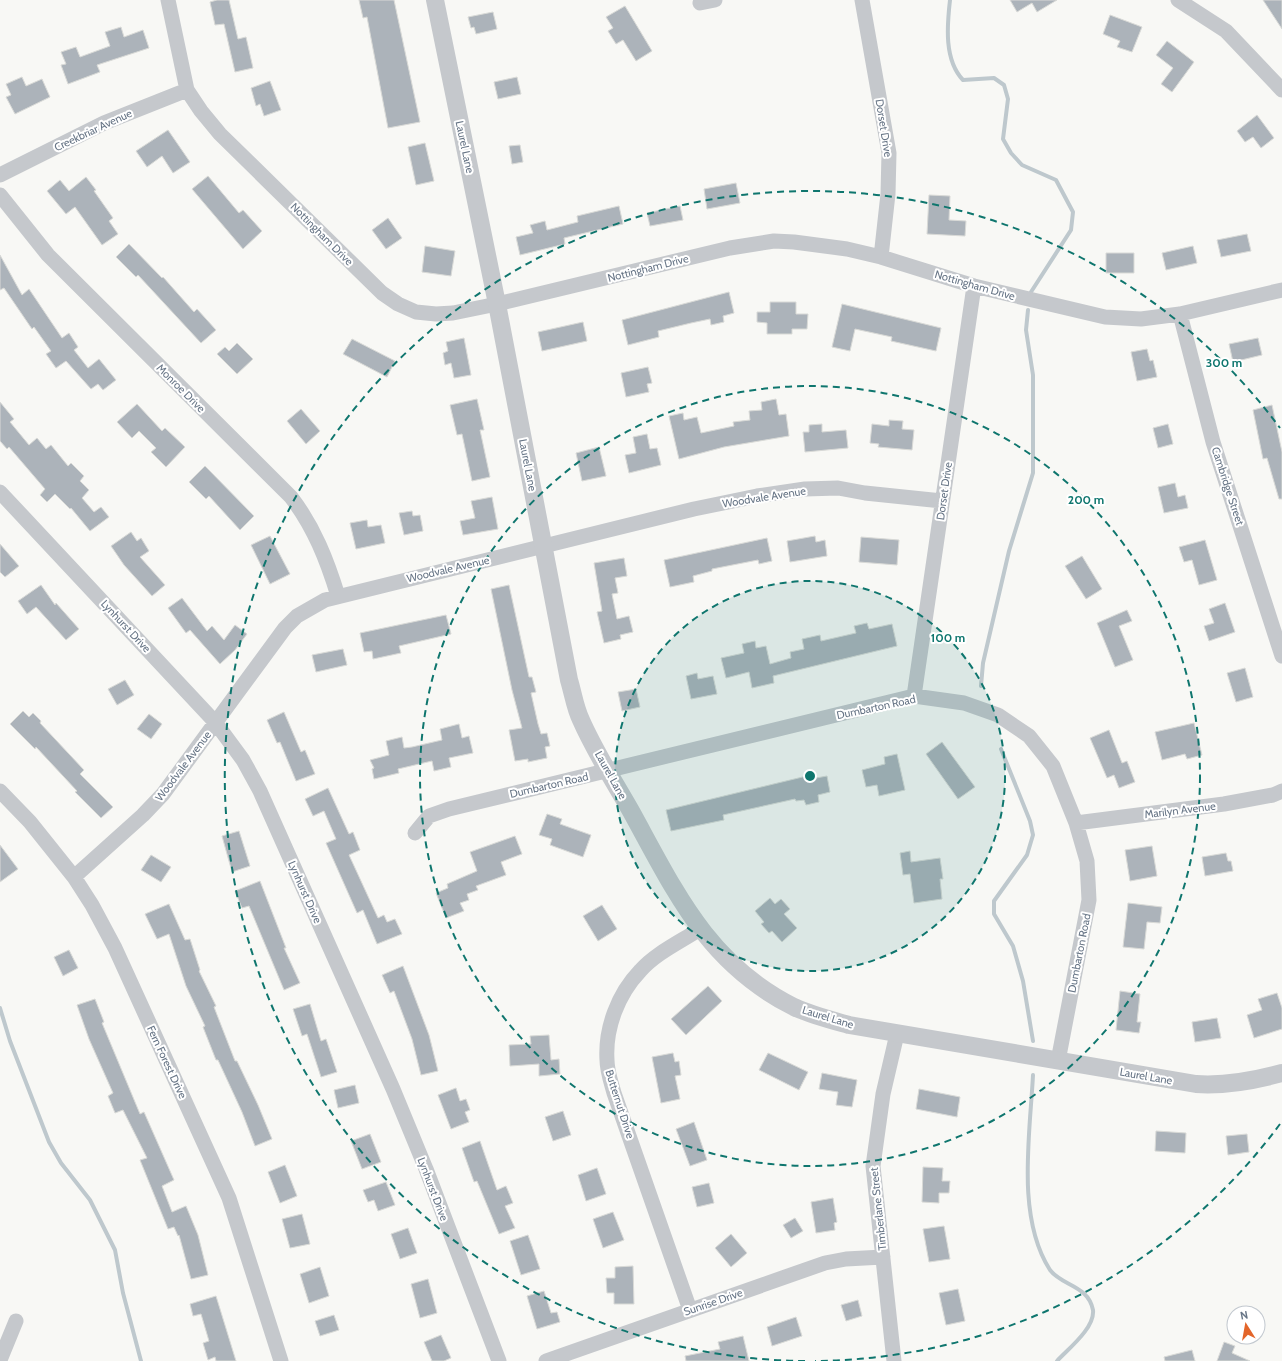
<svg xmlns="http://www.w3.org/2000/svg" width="1282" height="1361" viewBox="0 0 1282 1361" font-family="Cabin,sans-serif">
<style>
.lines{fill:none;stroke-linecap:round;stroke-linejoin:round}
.stream{stroke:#bec8cd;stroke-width:4}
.building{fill:#acb3ba;stroke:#d9dad7}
.minor{stroke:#c5c8cc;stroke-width:15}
.tertiary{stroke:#c5c8cc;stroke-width:18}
.ring{fill:none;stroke:#0f766e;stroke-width:2;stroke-dasharray:7 5}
.labels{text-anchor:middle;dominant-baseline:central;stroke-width:4;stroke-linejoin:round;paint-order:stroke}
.street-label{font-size:11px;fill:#677586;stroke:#fff}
.centre{fill:#0f766e;stroke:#fff;stroke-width:2}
.ring-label{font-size:12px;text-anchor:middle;font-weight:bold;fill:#0f766e;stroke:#fff;stroke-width:4;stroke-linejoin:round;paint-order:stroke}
</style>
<rect width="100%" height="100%" fill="#f8f8f5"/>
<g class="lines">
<!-- stream -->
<path class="stream" d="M950 0C947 26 944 60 963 80L994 78 1004 85 1008 99 1003 139 1011 153 1022 165 1056 180 1073 212 1071 230 1031 292
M981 686 983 663 1009 551 1033 473V375L1026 330 1028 310
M1001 749 1030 821 1033 835 1027 855 994 901V914L1013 946 1023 981 1033 1041
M0 1008 10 1041 49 1142 61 1163 90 1200 115 1250 123 1293 141 1361
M1033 1075C1030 1135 1016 1217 1050 1270 1062 1286 1088 1285 1093 1310 1095 1328 1068 1349 1057 1361"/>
</g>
<!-- building -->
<path class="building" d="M217 0H229L238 39 246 37 253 68 235 72 224 24 215 25 210 2Z
M359 0H394L420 122 388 128 367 17 363 18Z
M1010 0H1057L1037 12 1032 3 1017 12Z
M1263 0H1282V29Z
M625 6 652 51 636 61 623 40 616 44 608 31 613 28 606 17Z
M493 12 497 29 476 34 474 27 471 28 468 17Z
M1110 15 1142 27 1132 52 1117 47 1120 41 1103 34Z
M121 27 124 37 143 30 149 48 97 65 100 72 68 84 61 65 66 64 61 52 76 47 80 57 110 46 105 32Z
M1167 41 1194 62 1172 92 1161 84 1173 68 1156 55Z
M22 77 26 86 42 79 50 97 15 114 6 97 11 95 6 84Z
M517 77 521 94 498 99 494 82Z
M270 81 281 110 264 116 260 104 256 106 251 88Z
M1257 115 1274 138 1261 148 1253 137 1245 142 1237 131Z
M168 130 190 162 173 173 162 156 147 167 136 151Z
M425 143 434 181 416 185 408 147Z
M520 145 523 162 512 164 509 146Z
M208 176 239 213 243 210 262 231 243 249 192 189Z
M86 177 96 190 94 191 113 218 109 221 118 234 102 245 75 207 66 214 47 191 60 180 69 191Z
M736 183 740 203 707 209 704 189Z
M929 195 950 196 949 220 966 221 965 236 927 234Z
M619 206 623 224 564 238 565 244 520 255 516 237 533 233 530 225 545 221 547 230 578 222 577 216Z
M680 206 683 220 650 226 647 213Z
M388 218 402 238 386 249 372 230Z
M1247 234 1251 251 1221 257 1217 240Z
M129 244 162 278 163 277 194 312 197 309 216 330 201 343 138 275 136 277 116 257Z
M425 246 455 251 451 276 422 272Z
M1193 246 1197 263 1166 270 1162 253Z
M1106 253H1134V273H1106Z
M0 255 22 295 29 289 62 338 69 333 78 347 74 350 88 368 99 359 116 380 103 390 98 384 91 389 66 361 56 368 46 354 51 351 34 327 32 329 4 288 0 290Z
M729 292 734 313 723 316 724 322 711 325 710 319 691 323 658 331 659 337 628 345 622 320Z
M770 302H796V314H808L807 329H792V334H767V323L757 322V312H770Z
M842 304 941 328 936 351 891 341 892 337 855 329 850 351 832 347Z
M583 322 587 341 542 351 538 332Z
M464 338 471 375 454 378 451 363 445 365 443 353 448 351 446 342Z
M1258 338 1262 355 1233 362 1229 344Z
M352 339 395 361 387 377 343 354Z
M237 343 253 359 237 374 217 354 225 347 229 351Z
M1147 349 1150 361 1153 360 1157 377 1137 381 1131 352Z
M648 367 652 383 647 384 649 392 626 397 621 373Z
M477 399 484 430H480L490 477 472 481 462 434 457 435 450 405Z
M776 399 779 415 786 414 789 436 724 447 679 459 669 416 683 413 684 420 697 417 701 433 734 426 733 422 750 420 749 411 762 410 761 402Z
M0 402 14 419 10 422 29 445 37 438 46 449 51 445 68 466 71 463 84 476 80 481 89 490 82 498 94 512 101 507 109 517 90 531 71 508 70 509 55 494 47 502 40 495 45 489 9 447 7 449 0 441Z
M137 404 162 431 165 428 185 447 166 467 151 452 156 448 139 431 132 438 117 422Z
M1272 405 1282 452V499H1279L1267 458 1263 459 1253 410Z
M301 409 320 431 306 444 287 421Z
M889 420 903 421 902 429 914 430 912 450 878 447 879 444 870 443 872 424 889 426Z
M822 424V432L846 430 848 448 805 452 803 432H809V425Z
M1168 424 1173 444 1158 448 1153 428Z
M647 434 650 449 657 448 661 465 629 473 625 455 636 453 633 437Z
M599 447 606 476 582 481 576 453Z
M205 466 254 516 240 530 209 496 206 499 189 482Z
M1175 483 1178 497 1185 495 1188 508 1164 513 1158 487Z
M492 497 498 529 463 535 460 521 475 518 471 501Z
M412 511 413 516 420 515 423 531 404 535 399 513Z
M367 520 368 527 381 525 385 543 356 549 350 523Z
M131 532 137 541 141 538 149 551 140 557 165 585 152 596 124 565 111 546Z
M270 536 290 574 270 584 251 545Z
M815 536 816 542 825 540 827 556 790 562 787 541Z
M861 537 899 540 897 565 859 562Z
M767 538 772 561 759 564 758 560 712 569V571L693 576 694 582 670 587 664 560Z
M1205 540 1217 580 1199 585 1192 560 1184 562 1179 547Z
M0 544 19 566 5 577 0 572Z
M1082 556 1102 589 1086 599 1065 566Z
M624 558 627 576 615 578 618 593 612 594 617 619 629 616 633 632 620 635 621 639 604 643 597 612 602 611 594 563Z
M41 585 55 605 56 603 79 629 66 640 36 607 27 614 18 601Z
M509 585 529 677H532L536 692 531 693 538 724 541 734 547 733 550 746 545 747 547 758 528 762V759L515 761 509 730 522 728 512 690 491 589Z
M182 598 207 631 212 626 224 640 235 625 247 634 235 650 220 664 190 630 186 633 168 608Z
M1225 603 1235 632 1209 641 1204 626 1214 623 1209 609Z
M1127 610 1132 621 1119 626 1133 660 1115 667 1097 623Z
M446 615 451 634 399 646 401 653 373 659 372 651 364 652 360 633Z
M867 623 869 629 892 624 897 646 773 676 774 683 752 688 749 672 726 678 721 658 744 653 742 644 755 641 756 648 766 646 770 664 791 658 790 652 804 649 802 639 820 635 821 641 856 633 854 626Z
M343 649 347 665 316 672 312 655Z
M1245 668 1253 697 1236 702 1227 673Z
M697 673 698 679 713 676 717 694 691 699 686 676Z
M125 680 134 695 117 705 108 689Z
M636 689 640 707 622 711 618 692Z
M23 711 29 717 33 713 41 721 40 723 84 770 80 774 113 807 101 818 75 792 77 791 36 747 35 749 10 724Z
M284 712 301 752 305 750 315 774 296 781 280 742 277 743 267 720Z
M149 714 162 724 151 739 137 729Z
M1194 723 1202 755 1187 759 1185 754 1162 760 1155 732Z
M459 724 462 738 469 736 473 753 449 758 451 767 434 771 432 761 398 769 399 773 374 779 372 769 374 768 370 760 389 755 386 741 402 737 404 748 412 747 442 740 440 729Z
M1109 730 1122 763 1127 761 1135 782 1119 788 1114 775 1107 778 1090 738Z
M942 742 975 787 958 799 926 754Z
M897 754 905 790 879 796 877 785 866 787 862 770 885 764 884 757Z
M815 774 816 778 827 776 830 792 818 795 819 802 806 805 804 800 796 801 795 799 723 815 724 820 671 831 666 810Z
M328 788 349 834 353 832 360 850 349 855 378 918 384 915 387 922 395 919 402 934 377 944 363 910 357 913 326 843 336 839 324 811 313 816 305 799Z
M547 814 562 819 560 824 591 835 583 857 550 845 552 839 539 835Z
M239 831 250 866 232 872 222 836Z
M515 836 522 854 501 862 506 875 476 886 478 890 467 894 469 900 460 903 464 911 446 918 436 893 448 888 447 884 477 871 470 852Z
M0 845 18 869 0 882Z
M1152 846 1157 876 1130 881 1125 850Z
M910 851 911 862 940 858 943 879H940L942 899 914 903 910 874 903 875 900 853Z
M1226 853 1228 861H1231L1233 871 1205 876 1202 857Z
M151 855 171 867 161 882 141 870Z
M260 881 286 948H284L300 983 284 990 249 906 242 908 235 891Z
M770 898 775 904 781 899 790 909 784 914 797 928 782 942 772 931 769 933 761 924 764 922 755 911Z
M1128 903 1162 907 1160 923 1147 922 1144 949 1123 947Z
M169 904 185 940 190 939 200 970 199 971 216 1006 214 1007 235 1061H237L258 1105 272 1139 255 1146 242 1112 218 1060H216L203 1027 205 1026 186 986 169 934 157 939 145 914Z
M602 905 617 929 598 941 583 916Z
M69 950 78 968 63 976 54 957Z
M403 966 429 1035 438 1071 421 1075 412 1039 394 991 390 993 382 975Z
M708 986 722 1001 686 1035 671 1019Z
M1120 991 1140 994 1137 1022H1141L1139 1033 1116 1030Z
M1277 993 1282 1008V1029L1254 1038 1247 1015 1262 1010 1258 999Z
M95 999 104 1022 102 1023 140 1114 144 1112 174 1180 162 1186 172 1212 186 1206 198 1235 208 1275 191 1279 179 1235 178 1236 174 1227 168 1229 140 1160 147 1158 123 1110 115 1113 108 1096 113 1093 89 1039 77 1005Z
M310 1004 321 1041 326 1039 337 1072 321 1077 307 1034 302 1036 293 1009Z
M1217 1018 1221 1038 1195 1042 1192 1022Z
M549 1035 551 1060 559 1059 560 1074 539 1076V1064L510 1066 509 1045 531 1044 530 1036Z
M673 1053 675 1062 679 1061 681 1075 675 1076 680 1099 661 1103 652 1057Z
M768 1053 808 1072 799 1090 759 1070Z
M822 1073 857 1080 852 1107 836 1105 838 1092 819 1089Z
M355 1085 359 1103 338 1108 334 1090Z
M456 1088 460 1101 466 1099 470 1110 465 1112 469 1122 451 1129 438 1095Z
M919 1089 960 1097 957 1117 916 1109Z
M563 1111 571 1135 553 1141 545 1117Z
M694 1122 707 1160 690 1166 676 1129Z
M1156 1131 1186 1133 1185 1153 1155 1151Z
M370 1134 381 1162 362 1169 351 1141Z
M1247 1134 1249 1152 1228 1155 1226 1136Z
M480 1141 497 1190 506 1186 513 1203 505 1206 515 1228 499 1234 477 1181 474 1182 462 1148Z
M285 1165 297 1196 280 1203 268 1172Z
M923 1167 943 1168 942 1181H950L949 1193H939V1203L922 1202Z
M597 1168 606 1194 586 1201 578 1175Z
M386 1182 395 1205 378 1211 374 1200 368 1202 363 1190Z
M709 1183 714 1203 697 1207 692 1187Z
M833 1198 837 1222 834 1223 835 1230 816 1233 811 1202Z
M613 1212 624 1240 603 1248 593 1219Z
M302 1214 310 1244 290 1248 282 1219Z
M795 1218 803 1231 791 1238 783 1225Z
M944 1226 950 1259 929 1262 923 1229Z
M408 1228 417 1253 400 1259 391 1234Z
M731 1234 747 1253 731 1267 715 1248Z
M528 1235 540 1269 521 1275 510 1241Z
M633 1266 634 1304H614V1293H607L606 1278H615V1267Z
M320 1267 329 1296 309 1303 300 1274Z
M428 1279 437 1313 420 1318 411 1284Z
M958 1289 965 1321 946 1325 939 1293Z
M544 1291 551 1313 557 1312 560 1322 537 1329 527 1296Z
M216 1296 236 1361H216L215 1357 208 1360 203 1343 209 1341 201 1314 193 1316 190 1304Z
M858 1300 862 1316 846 1321 841 1305Z
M334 1315 339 1330 320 1336 315 1321Z
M796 1317 802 1336 772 1346 767 1327Z
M441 1335 451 1358 444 1361H432L424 1342Z
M743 1336 749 1361H686L685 1356 720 1349 718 1342Z
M1224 1342 1235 1346 1232 1353 1250 1361H1217Z
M1192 1350 1195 1361H1165L1164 1357Z"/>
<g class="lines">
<!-- minor -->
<path class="minor" d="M168 0 187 90 201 111 220 134 382 293 398 304 416 312 436 314 453 313 497 304 730 248 774 241 794 242 847 249 881 257 974 286 1105 317 1141 319 1180 314 1282 290
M862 0 889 153 888 194 881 257
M1178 0 1226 31 1282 90
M700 3 715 0
M0 175 104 123 187 90
M0 195 48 255 291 497C314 527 327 560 338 596
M1180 314 1213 442 1282 656
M0 492 215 722 243 760 260 791 393 1089 426 1169 499 1361
M914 696 974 286
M0 791 30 822 74 877 92 905 115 948 229 1198 281 1361
M1076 823 1224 804 1273 795 1282 791
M415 833 429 816 449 809 914 696 964 703 998 715 1029 736 1053 766 1076 823 1087 861 1089 900 1058 1061
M74 877 143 815 163 794 285 628 297 616 325 600 694 509 757 496 805 489 838 488 865 493 942 501
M690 1310 614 1093C611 1082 607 1071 607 1060 605 1028 618 994 640 971 656 953 680 942 700 929
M0 1360 16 1321
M546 1361 825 1263 846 1259 883 1257
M894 1361 873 1166 883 1094 897 1034"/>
<!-- tertiary -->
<path class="tertiary" d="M435 0 497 304 569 680C573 693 575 708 581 720 595 752 615 783 632 813 676 893 708 964 794 1007 811 1015 831 1020 849 1025L1196 1084C1226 1086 1253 1081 1282 1073"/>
</g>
<!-- distance rings -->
<circle cx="810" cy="776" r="195" fill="#0f766e" fill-opacity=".12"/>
<g class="ring">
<circle cx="810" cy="776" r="195"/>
<circle cx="810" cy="776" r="390"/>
<path d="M1280 1124A585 585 0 0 1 815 1361M805 1361A585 585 0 1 1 1280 428"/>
</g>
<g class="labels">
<!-- street labels -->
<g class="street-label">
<text transform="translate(884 128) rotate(81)">Dorset Drive</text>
<text transform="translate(93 130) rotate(-25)">Creekbriar Avenue</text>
<text transform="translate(465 147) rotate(78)">Laurel Lane</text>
<text transform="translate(322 234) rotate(45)">Nottingham Drive</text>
<text transform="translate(648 268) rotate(-14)">Nottingham Drive</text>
<text transform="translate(975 285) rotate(16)">Nottingham Drive</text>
<text transform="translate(181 388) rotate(45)">Monroe Drive</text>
<text transform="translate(528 465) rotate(79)">Laurel Lane</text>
<text transform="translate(1228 486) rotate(72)">Cambridge Street</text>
<text transform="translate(944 491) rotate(-82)">Dorset Drive</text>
<text transform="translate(764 497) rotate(-9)">Woodvale Avenue</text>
<text transform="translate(448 569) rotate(-13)">Woodvale Avenue</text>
<text transform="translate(126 626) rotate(47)">Lynhurst Drive</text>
<text transform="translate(876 707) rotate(-12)">Dumbarton Road</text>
<text transform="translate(183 766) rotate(-53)">Woodvale Avenue</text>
<text transform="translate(611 775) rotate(61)">Laurel Lane</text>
<text transform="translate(549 785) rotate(-13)">Dumbarton Road</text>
<text transform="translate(1180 810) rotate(-7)">Marilyn Avenue</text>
<text transform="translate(305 892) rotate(66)">Lynhurst Drive</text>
<text transform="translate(1079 953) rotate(-79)">Dumbarton Road</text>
<text transform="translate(828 1017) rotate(17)">Laurel Lane</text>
<text transform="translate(167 1062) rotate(65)">Fern Forest Drive</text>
<text transform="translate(1146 1076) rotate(10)">Laurel Lane</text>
<text transform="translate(620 1104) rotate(72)">Butternut Drive</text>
<text transform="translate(433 1189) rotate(69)">Lynhurst Drive</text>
<text transform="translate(878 1209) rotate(-96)">Timberlane Street</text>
<text transform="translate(713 1302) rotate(-19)">Sunrise Drive</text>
</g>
</g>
<circle cx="810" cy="776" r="6" class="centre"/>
<g class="ring-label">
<text x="1224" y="367">300 m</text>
<text x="1086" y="504">200 m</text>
<text x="948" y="642">100 m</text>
</g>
<!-- north arrow -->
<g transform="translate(1246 1325) rotate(349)"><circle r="19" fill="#ffffff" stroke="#c2c8cf"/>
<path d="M0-3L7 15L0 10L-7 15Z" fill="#e3652a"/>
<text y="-6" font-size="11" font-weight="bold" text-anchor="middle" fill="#677586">N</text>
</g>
</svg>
